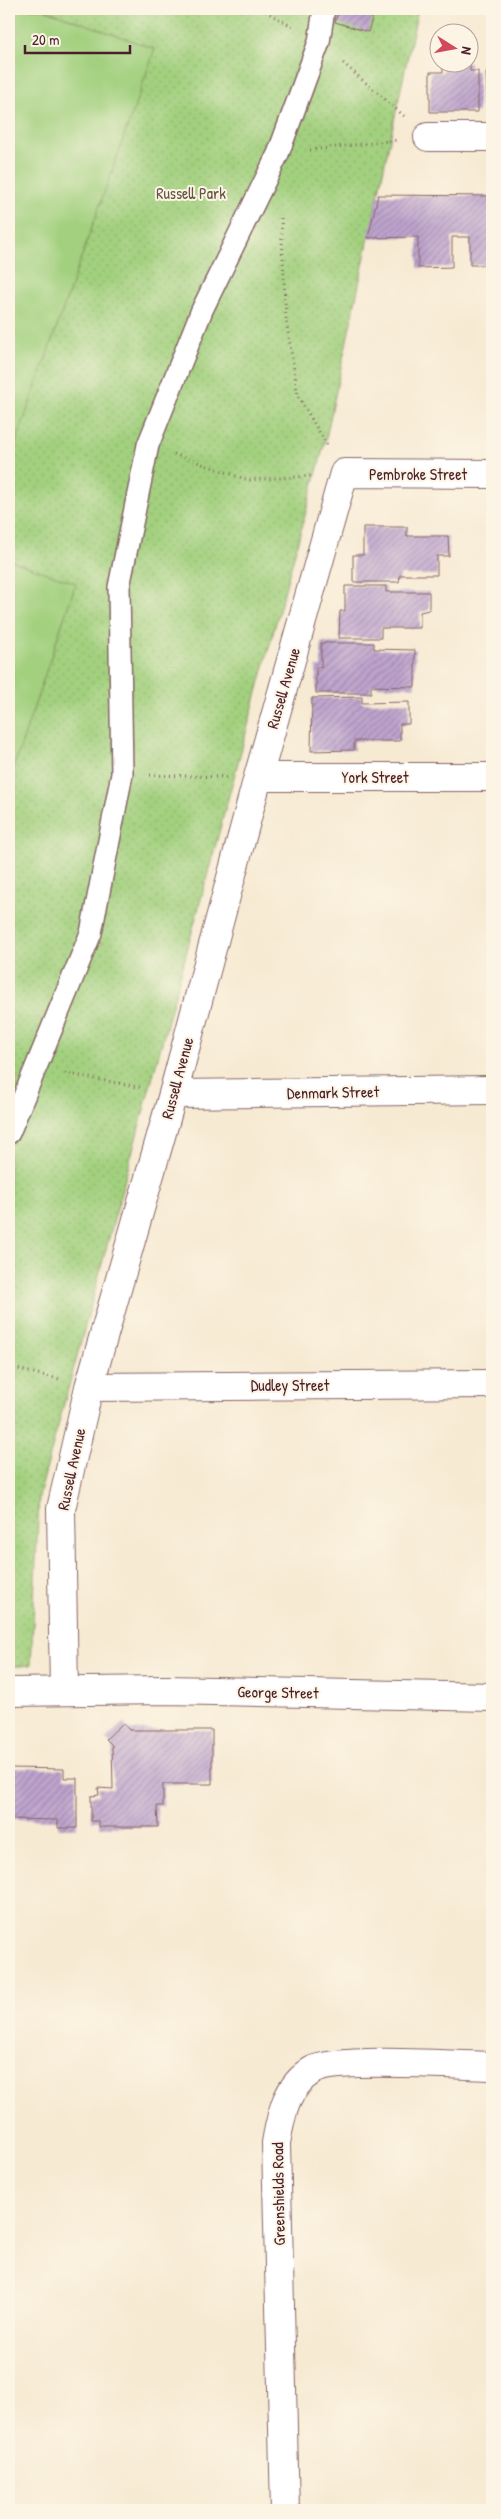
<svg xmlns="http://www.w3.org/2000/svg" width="501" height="2519" viewBox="0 0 501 2519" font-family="'Patrick Hand',sans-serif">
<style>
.grass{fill:url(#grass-dots);stroke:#767854}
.garden{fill:#a2d07e;stroke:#767854}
.building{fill:url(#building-hatch)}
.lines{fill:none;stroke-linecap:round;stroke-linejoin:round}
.lane-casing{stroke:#876666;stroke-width:24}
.street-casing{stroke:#876666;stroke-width:30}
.path{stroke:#876666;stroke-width:3;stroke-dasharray:1 4;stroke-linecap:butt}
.lane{stroke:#fff;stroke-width:21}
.street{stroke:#fff;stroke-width:28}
.labels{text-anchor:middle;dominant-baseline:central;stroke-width:4;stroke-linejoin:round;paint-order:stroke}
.park-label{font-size:16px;fill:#645444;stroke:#fcf5e5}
.street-label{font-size:16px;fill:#4a1f2b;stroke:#fcf5e5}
</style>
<defs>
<pattern id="grass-dots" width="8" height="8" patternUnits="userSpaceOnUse" patternTransform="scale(1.25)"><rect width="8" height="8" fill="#a2d07e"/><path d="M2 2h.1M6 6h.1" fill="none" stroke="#8db26d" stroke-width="1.8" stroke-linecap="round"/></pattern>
<pattern id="building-hatch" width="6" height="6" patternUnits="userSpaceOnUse" patternTransform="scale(1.25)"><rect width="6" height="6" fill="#bea4ce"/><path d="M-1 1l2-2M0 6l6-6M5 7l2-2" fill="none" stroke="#9c85a7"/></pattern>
</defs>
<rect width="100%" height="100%" fill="#fcf5e5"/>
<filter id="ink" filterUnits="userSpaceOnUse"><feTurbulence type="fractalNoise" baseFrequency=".02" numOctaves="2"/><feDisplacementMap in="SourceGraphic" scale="10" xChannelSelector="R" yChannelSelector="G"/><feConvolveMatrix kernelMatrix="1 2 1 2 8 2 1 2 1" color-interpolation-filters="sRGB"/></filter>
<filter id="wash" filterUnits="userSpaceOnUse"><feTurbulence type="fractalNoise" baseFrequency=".0096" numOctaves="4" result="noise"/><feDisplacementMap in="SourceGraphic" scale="20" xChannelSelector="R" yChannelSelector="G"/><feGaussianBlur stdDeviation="1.12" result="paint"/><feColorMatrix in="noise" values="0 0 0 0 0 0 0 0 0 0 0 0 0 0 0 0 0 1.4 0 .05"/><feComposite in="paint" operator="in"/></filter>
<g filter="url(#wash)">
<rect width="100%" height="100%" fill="#f7ead3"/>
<!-- grass -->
<path class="grass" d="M9 9H418L326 438 39 1496 31 1665 9 1667Z"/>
<!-- garden -->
<path class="garden" d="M9 9H43L155 49 9 462Z
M9 560 76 583 9 781Z"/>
<g id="blocks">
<!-- building -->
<path class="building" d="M339 9H375L368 32 335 22Z
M443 62H470V71H478V112H430V72H443Z
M492 71V115H488L486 72Z
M378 195 492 196V273H489V265H470V237H452V267L418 268V237L368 238Z
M363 527H407V536H448L449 556H437V575H400L399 582H353V555H363Z
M345 586H386V592H429V610L420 612V628H381V638H339L340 611H345Z
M321 643H374V649L415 650V687L371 686V693H316V667H321Z
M362 697V703L409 702V724H400V741H354V750L311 751 312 698Z
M123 1723 129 1730H212V1784H163V1806H157L158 1827H99V1821H91V1796L99 1795 98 1788 113 1789 112 1745 106 1739Z
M9 1768 64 1769V1778H77V1828H58V1820L9 1819Z"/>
</g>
</g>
<g filter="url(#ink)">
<use href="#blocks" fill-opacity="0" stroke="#876666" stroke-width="1"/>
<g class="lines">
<!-- lane casing -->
<g class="lane-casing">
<path id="lane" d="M9 1133 91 933 122 774 119 587 148 445 202 310 278 154 319 42 324 9"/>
</g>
<!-- street casing -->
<g class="street-casing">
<path id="street" d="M428 137H492
M258 777H492
M173 1094 492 1090
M89 1387 492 1384
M64 1691 61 1509 89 1387 173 1094 258 777 344 473 492 474
M9 1692 166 1690 492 1697
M285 2510 276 2143C281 2115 286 2086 313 2070 336 2057 459 2065 492 2066"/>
</g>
<!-- path -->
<path class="path" d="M261 9 293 27
M343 63 404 116
M310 150 398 140
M281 218 286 319 298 396 328 447
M174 454 248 480 311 476
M150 775 226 777
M65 1073 143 1088
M9 1367 59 1379"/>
<!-- lane -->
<use href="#lane" class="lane"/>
<!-- street -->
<use href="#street" class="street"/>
</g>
</g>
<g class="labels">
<!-- park labels -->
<g class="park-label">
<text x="191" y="193">Russell Park</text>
</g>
<!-- street labels -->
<g class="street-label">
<text x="418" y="474">Pembroke Street</text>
<text transform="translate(283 688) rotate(-74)">Russell Avenue</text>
<text x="375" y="777">York Street</text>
<text transform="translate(177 1078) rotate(-75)">Russell Avenue</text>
<text transform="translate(333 1092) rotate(-1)">Denmark Street</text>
<text x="290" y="1385">Dudley Street</text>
<text transform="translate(71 1469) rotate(-78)">Russell Avenue</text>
<text transform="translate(278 1692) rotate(1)">George Street</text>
<text transform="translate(278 2194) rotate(-91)">Greenshields Road</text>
</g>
</g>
<!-- margin -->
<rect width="501" height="2519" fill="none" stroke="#fcf5e5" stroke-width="30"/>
<!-- north arrow -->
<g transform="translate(454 48) rotate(101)"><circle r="24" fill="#fcf5e5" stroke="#b59f9b"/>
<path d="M0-4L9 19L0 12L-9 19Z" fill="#d1495b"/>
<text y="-8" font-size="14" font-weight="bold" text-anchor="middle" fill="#4a1f2b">N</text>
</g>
<!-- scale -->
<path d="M25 45v8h105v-8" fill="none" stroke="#4a1f2b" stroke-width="2.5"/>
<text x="32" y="45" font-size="15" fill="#4a1f2b" stroke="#fcf5e5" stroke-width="4" paint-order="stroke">20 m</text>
</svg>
